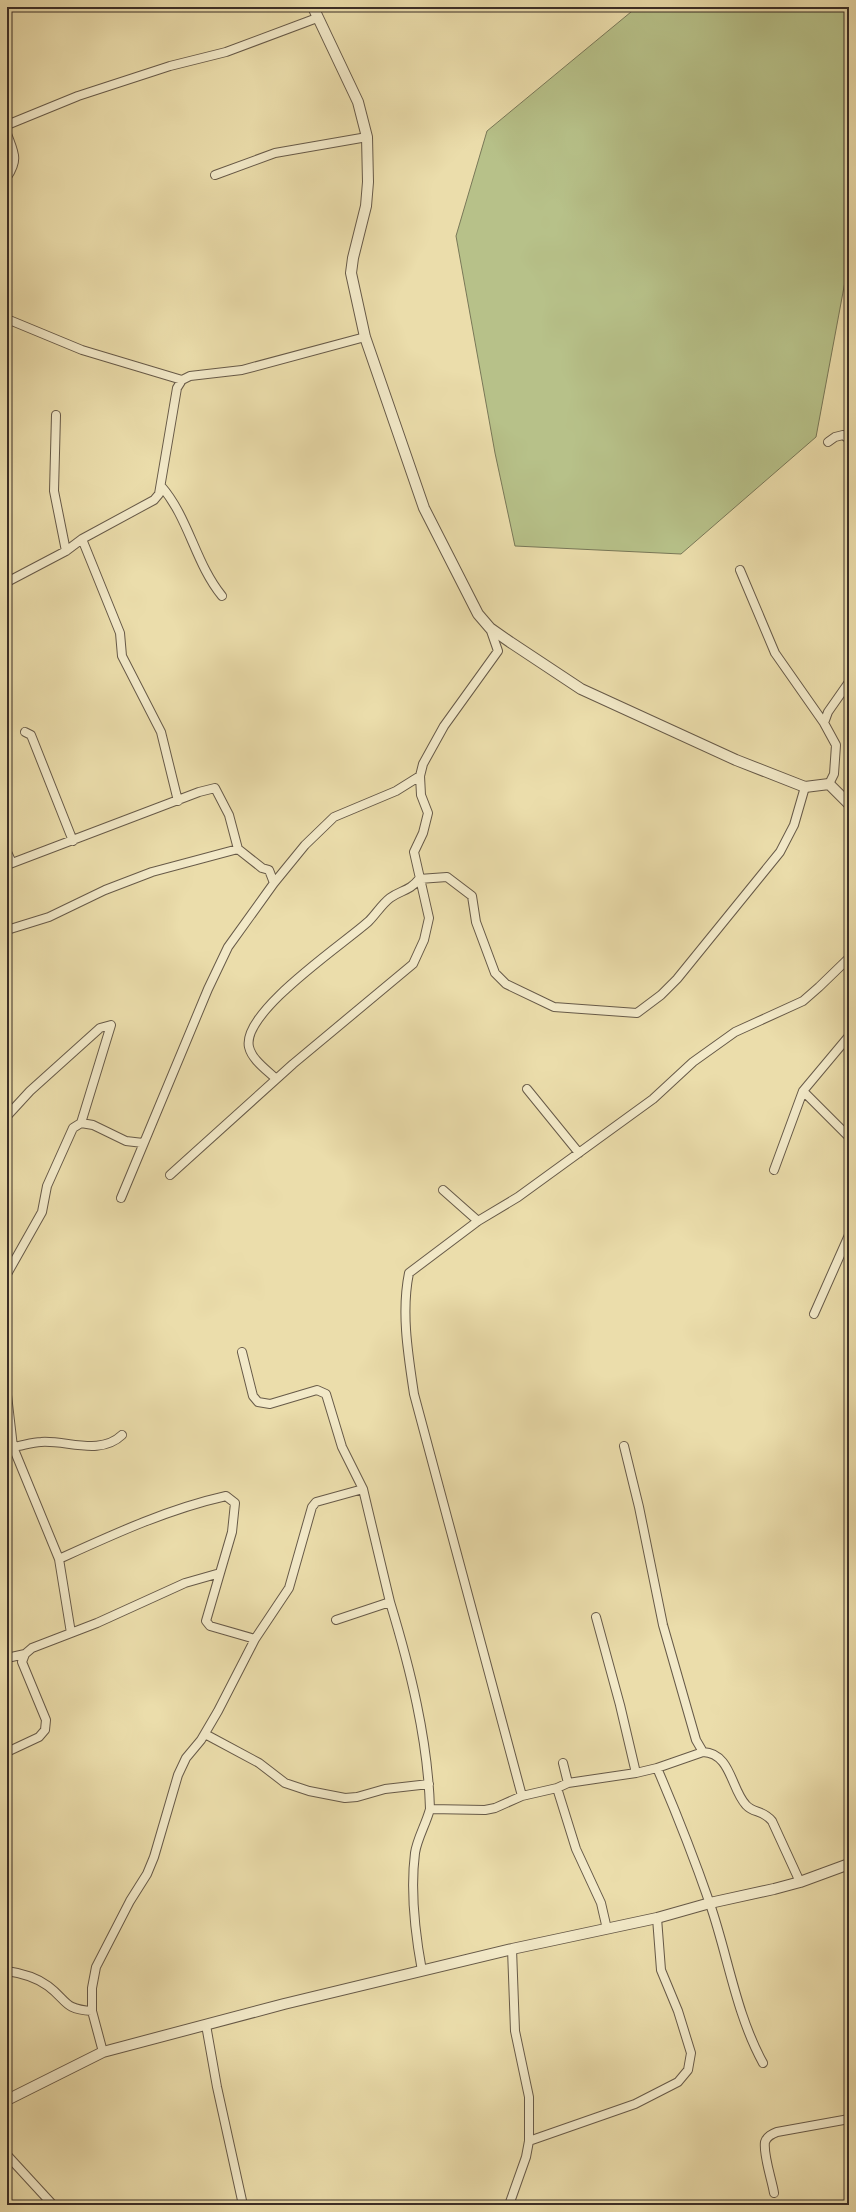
<svg xmlns="http://www.w3.org/2000/svg" width="856" height="2212" viewBox="0 0 856 2212" font-family="'IM FELL English',serif">
<style>
.green{fill:#b7c189;stroke:#797858}
.lines{fill:none;stroke-linecap:round;stroke-linejoin:round}
.minor-casing{stroke:#675a48;stroke-width:10}
.tertiary-casing{stroke:#675a48;stroke-width:12}
.minor{stroke:#f2e9c8;stroke-width:8}
.tertiary{stroke:#f2e9c8;stroke-width:10}
</style>
<rect width="100%" height="100%" fill="#ebddab"/>
<filter id="stains"><feTurbulence type="fractalNoise" baseFrequency=".005" numOctaves="4"/><feColorMatrix values="0 0 0 0 .2 0 0 0 0 .09 0 0 0 0 .02 0 0 0 .5 -.17"/></filter>
<radialGradient id="worn" r=".72"><stop offset=".6" stop-color="#630" stop-opacity="0"/><stop offset="1" stop-color="#630" stop-opacity=".3"/></radialGradient>
<!-- green -->
<path class="green" d="M637 7H849V260L816 437 681 554 515 546 495 453 456 236 487 131Z"/>
<g class="lines">
<!-- minor casing -->
<g class="minor-casing">
<path id="minor" d="M7 125 78 96 170 66 226 52 317 18
M7 134C14 153 19 159 7 177
M215 175 275 153 367 137
M7 319 82 350 182 380
M56 415 54 491 66 551
M828 442 835 437 843 435 849 439
M161 486C189 518 195 563 222 596
M740 570 775 653 824 723
M7 582 66 551 82 539
M25 732 31 735 73 841
M829 784 834 774 836 745 824 723 828 712 849 682
M178 801 161 732 122 656 120 633 82 539 154 500 159 494 177 388 182 380 190 376 242 370 365 337
M7 852 12 863
M7 865 199 792 215 788 229 815 238 849
M7 930 49 917 105 890 152 872 238 849 262 868 269 870 274 883 305 845 334 817 396 791 420 776
M276 1079C267 1070 252 1060 249 1047 241 1012 345 943 369 921 376 914 382 904 390 898 401 890 410 891 419 879L447 877 472 896 476 922 495 973 506 984 554 1007 637 1013 661 995 677 979 780 852 794 825 805 787
M527 1089 579 1153
M803 1091 849 1137
M7 1116 30 1091 100 1028 111 1025 81 1123 73 1128 47 1186 42 1212 7 1274
M81 1123 93 1125 126 1141 143 1143
M774 1170 803 1091 849 1036
M170 1175 293 1064 413 964 424 940 429 918 414 852 423 833 428 813 421 795 420 776 423 764 444 726 498 651 490 628
M443 1190 478 1221
M121 1198 208 989 228 947 274 883
M814 1314 849 1235
M242 1352 253 1396 258 1402 270 1404 317 1390 326 1394 342 1447 363 1489 390 1602 336 1620
M7 1395 13 1447 59 1559C114 1534 168 1509 226 1496L235 1503 232 1532 220 1573 185 1583 97 1623 32 1648 25 1654 22 1662 46 1720 45 1730 39 1737 7 1752
M624 1446 639 1507 663 1625 696 1740 703 1752 657 1768
M13 1447C22 1446 32 1442 41 1442 67 1440 100 1456 122 1435
M59 1559 71 1633
M390 1602C410 1668 428 1739 430 1809L485 1810 495 1808 522 1796
M596 1617 620 1705 636 1773 657 1768C676 1812 694 1858 710 1904 728 1956 736 2014 763 2063
M255 1639 289 1588 312 1507 316 1502 363 1489
M7 1658 25 1654
M205 1734 259 1763 285 1783 309 1791 345 1798 357 1797 385 1789 429 1784
M703 1752C731 1753 731 1789 746 1805 754 1814 762 1809 772 1821L800 1882
M563 1763 568 1783 636 1773
M568 1783 557 1788 576 1849 601 1903 607 1929
M557 1788 522 1796 414 1394C408 1354 401 1312 409 1273L478 1221 518 1197 653 1099 693 1062 735 1032 803 1001 819 987 849 958
M7 1971C21 1973 36 1977 48 1986 68 2001 63 2009 92 2011
M422 1971C415 1933 410 1892 415 1853 417 1839 426 1824 430 1809
M206 2025 217 2087 243 2205
M103 2052 92 2011V1988L96 1967 130 1901 147 1874 154 1857 178 1775 186 1758 201 1740 218 1711 255 1639 210 1626 206 1621 220 1573
M529 2141 635 2104 678 2082 688 2070 691 2053 678 2011 661 1970 657 1918
M7 2155 53 2205
M774 2193C772 2180 763 2155 765 2142 767 2136 772 2134 777 2132L849 2119
M509 2205 526 2157 529 2141V2097L515 2031 512 1949"/>
</g>
<!-- tertiary casing -->
<g class="tertiary-casing">
<path id="tertiary" d="M313 7 358 102 367 137 368 182 366 206 353 258 351 273 365 337 424 508 478 614 490 628 510 642 581 689 736 760 805 787 829 784 849 804
M7 2100 103 2052 284 2004 512 1949 657 1918 710 1903 774 1889 800 1882 849 1864"/>
</g>
<!-- minor -->
<use href="#minor" class="minor"/>
<!-- tertiary -->
<use href="#tertiary" class="tertiary"/>
</g>
<!-- margin -->
<rect width="856" height="2212" fill="none" stroke="#ebddab" stroke-width="24"/>
<rect x="8" y="8" width="840" height="2196" fill="none" stroke="#3b2e27" stroke-width="2"/>
<rect x="12" y="12" width="832" height="2188" fill="none" stroke="#3b2e27"/>
<rect width="100%" height="100%" filter="url(#stains)"/>
<rect width="100%" height="100%" fill="url(#worn)"/>
</svg>
